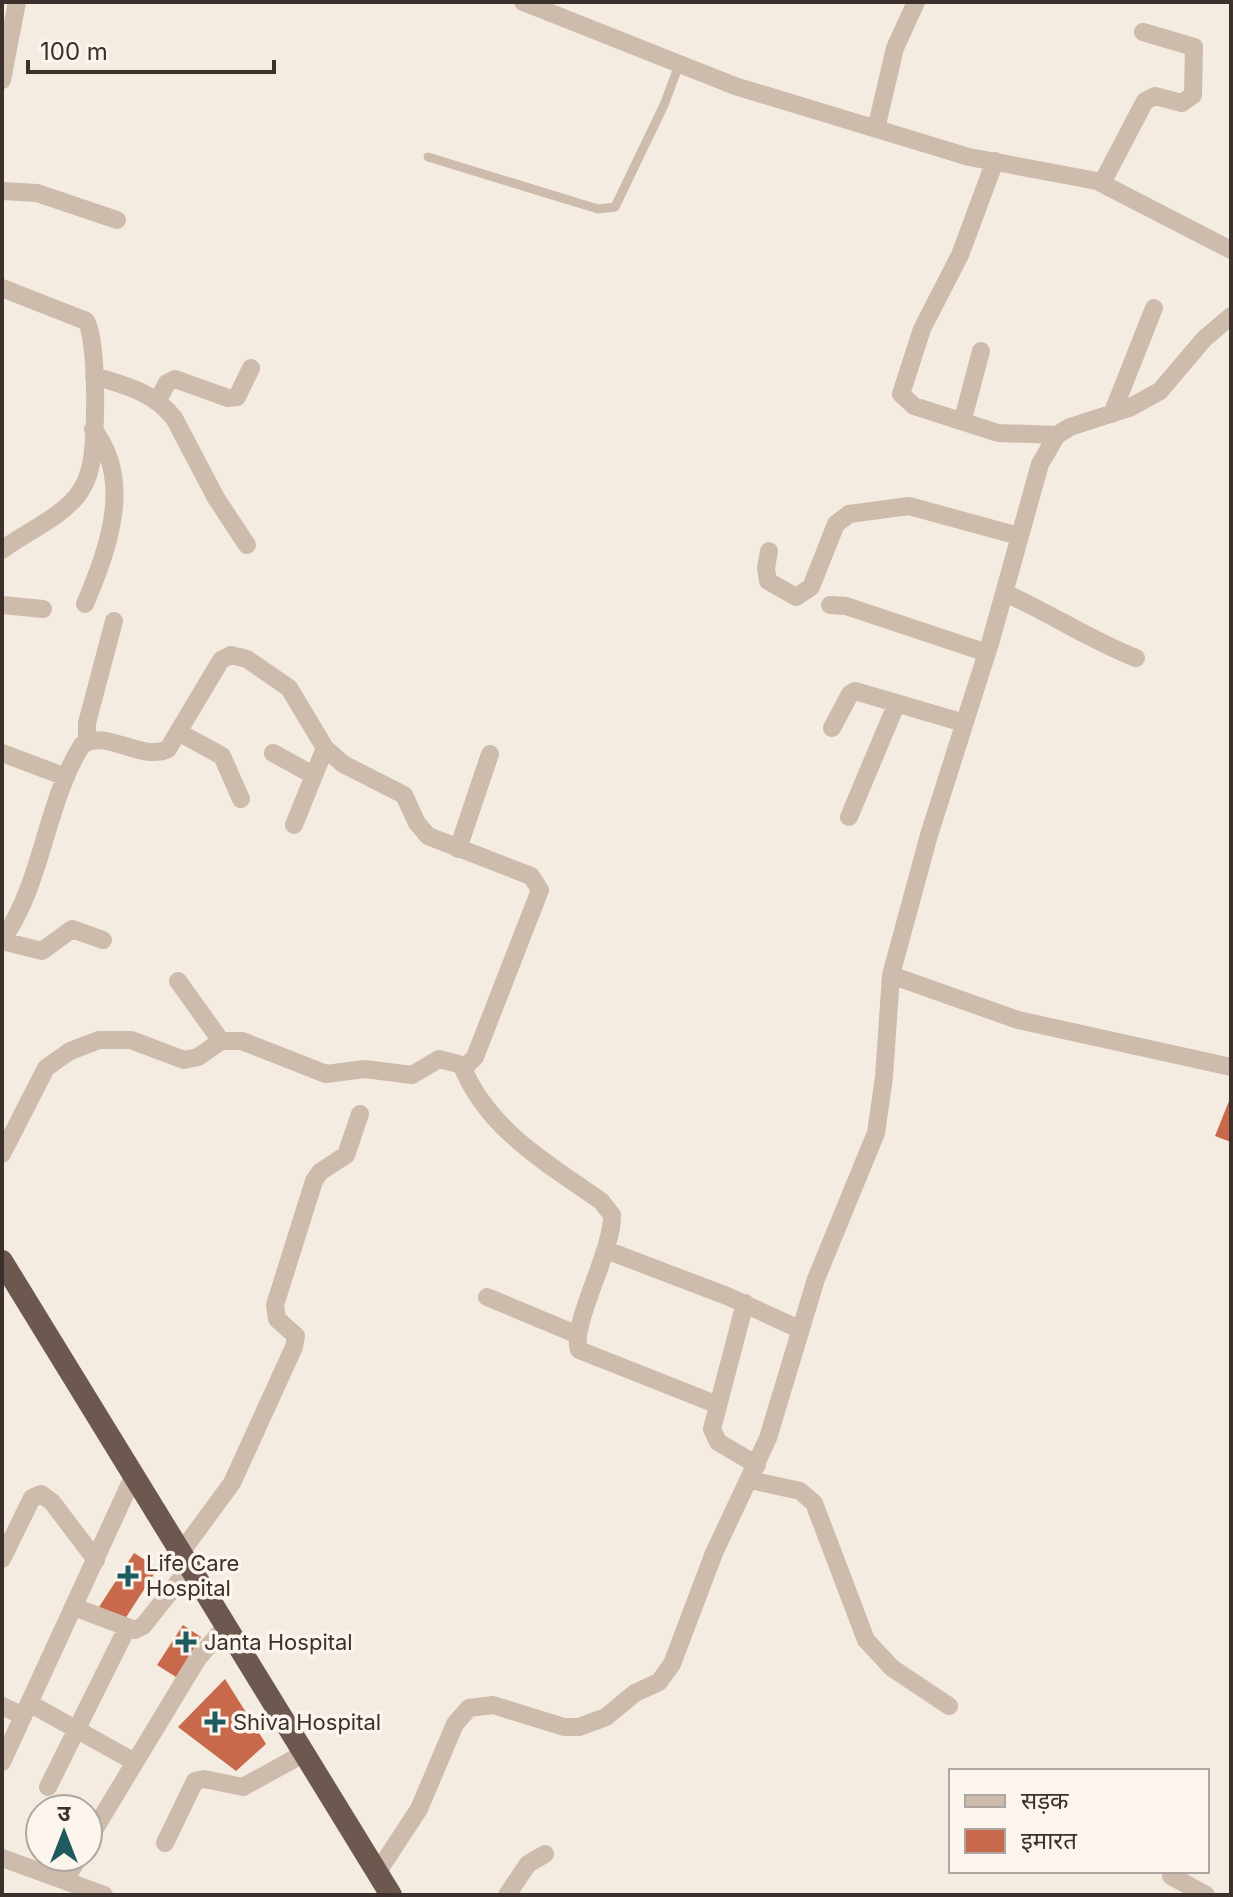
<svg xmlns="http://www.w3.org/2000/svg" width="1233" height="1897" viewBox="0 0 1233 1897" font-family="Inter,'Noto Sans Devanagari',sans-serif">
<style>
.building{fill:#c8694b}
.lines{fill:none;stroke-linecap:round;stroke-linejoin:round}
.service{stroke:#cdbbac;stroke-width:9}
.minor{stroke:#cdbbac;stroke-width:18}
.trunk{stroke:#6c584f;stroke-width:22}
.poi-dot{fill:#1f5a5e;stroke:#fbf5ee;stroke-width:3}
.labels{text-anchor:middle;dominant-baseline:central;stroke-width:7;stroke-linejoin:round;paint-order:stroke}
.poi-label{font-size:22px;fill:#3b302b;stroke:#fbf5ee;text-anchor:start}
</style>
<rect width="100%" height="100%" fill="#f4ebe1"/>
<!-- building -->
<path class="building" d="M1231 1096V1142L1215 1136Z
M134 1553 158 1568 123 1622 99 1607Z
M183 1625 201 1637 176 1677 157 1665Z
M225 1679 266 1744 236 1771 178 1727Z"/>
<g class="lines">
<!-- service -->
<path class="service" d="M428 157 598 209 615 207 664 105 679 65"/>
<!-- minor -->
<path class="minor" d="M523 2 735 86 969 157 1097 181 1231 250
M2 80 17 2
M876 129 895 48 916 2
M995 161 960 255 922 329 901 394 914 406 998 433 1057 435
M1102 183 1145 101 1155 96 1182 103 1193 95 1194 47 1143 32
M2 191 37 193 117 220
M2 288 86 321C98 340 97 445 90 468 88 478 83 488 77 496 58 519 26 532 2 550
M94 376C126 386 152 391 174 418L216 498 247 545
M158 400 167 383 175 379 228 398 237 397 251 368
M1112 414 1154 308
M963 419 981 351
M769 551 766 568 768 581 796 597 811 587 836 524 849 514 909 506 1019 536
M1005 593C1050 613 1090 640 1136 658
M85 604C108 549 134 481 93 429
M2 605 43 609
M830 605 846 606 987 653
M832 728 850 694 855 691 964 723
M180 733 222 756 241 799
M87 741V723L114 621
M2 753 66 777
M273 753 313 775
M849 817 896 705
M294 825 325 748
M458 849 490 754
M2 940C43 883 45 804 82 745 106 728 140 762 168 749L221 660 231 655 247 659 289 688 325 748 343 764 404 795 417 823 428 836 531 876 540 890 475 1057 466 1066 439 1059 412 1075 365 1069 326 1074 242 1041H221L198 1057 184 1060 131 1040H99L70 1051 46 1068 2 1154
M2 941 42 951 72 929 103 940
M891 975 1018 1020 1231 1067
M178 981 221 1041
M462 1066C488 1130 547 1163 601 1201L612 1215C613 1251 570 1325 579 1350L718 1405
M606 1250 727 1296 799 1329
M487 1297 578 1335
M745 1303 712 1429 718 1442 757 1465
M750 1480 800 1491 814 1503 866 1640 892 1668 949 1706
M182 1551 232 1483 294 1347 296 1336 277 1319 275 1305 314 1181 320 1172 346 1155 360 1114
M2 1559 32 1498 41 1494 52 1502 96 1560
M74 1607 135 1630 143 1626 191 1566
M29 1703 133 1761
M2 1706 23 1716
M2 1762 134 1475
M48 1787 127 1628
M88 1840 198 1658 227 1625
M165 1843 195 1781 204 1779 243 1787 303 1754
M2 1858 104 1895
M377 1873 419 1809 455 1724 469 1708 493 1705 564 1727H579L606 1717 635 1693 659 1682 672 1664 714 1553 768 1438 816 1279 876 1133 884 1077 891 975 929 835 991 640 1040 464 1057 435 1070 427 1129 408 1160 391 1204 339 1231 316
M1171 1876 1206 1895
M65 1880 79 1857
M507 1895 528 1864 545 1854"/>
<!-- trunk -->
<path class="trunk" d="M2 1261 391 1895"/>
</g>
<!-- markers -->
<g class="poi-dot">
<path d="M124 1564h8v8h8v8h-8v8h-8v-8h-8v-8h8z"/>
<path d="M182 1630h8v8h8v8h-8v8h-8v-8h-8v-8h8z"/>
<path d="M211 1710h8v8h8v8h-8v8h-8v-8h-8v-8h8z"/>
</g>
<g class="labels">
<!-- poi labels -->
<g class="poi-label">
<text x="146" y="1563">Life Care<tspan x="146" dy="25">Hospital</tspan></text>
<text x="204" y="1642">Janta Hospital</text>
<text x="233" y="1722">Shiva Hospital</text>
</g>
</g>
<!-- border -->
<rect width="1233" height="1897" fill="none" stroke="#3b302b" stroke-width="8"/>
<!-- legend -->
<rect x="949" y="1769" width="260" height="104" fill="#fbf5ee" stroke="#aea6a0" stroke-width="2"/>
<rect x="965" y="1795" width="40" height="12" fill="#cdbbac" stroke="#aea6a0" stroke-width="2"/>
<text x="1021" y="1809" font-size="24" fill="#3b302b">सड़क</text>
<rect x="965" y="1829" width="40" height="24" fill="#c8694b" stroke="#aea6a0" stroke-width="2"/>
<text x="1021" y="1849" font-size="24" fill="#3b302b">इमारत</text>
<!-- north arrow -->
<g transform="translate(64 1833)"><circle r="38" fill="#fbf5ee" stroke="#aea6a0" stroke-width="2"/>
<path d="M0-6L14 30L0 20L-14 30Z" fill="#1f5a5e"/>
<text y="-12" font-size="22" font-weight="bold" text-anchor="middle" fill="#3b302b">उ</text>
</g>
<!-- scale -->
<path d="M28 60v12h246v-12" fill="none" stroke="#3b302b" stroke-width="4"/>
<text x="40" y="60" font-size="24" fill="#3b302b" stroke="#fbf5ee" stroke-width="6" paint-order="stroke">100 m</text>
</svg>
